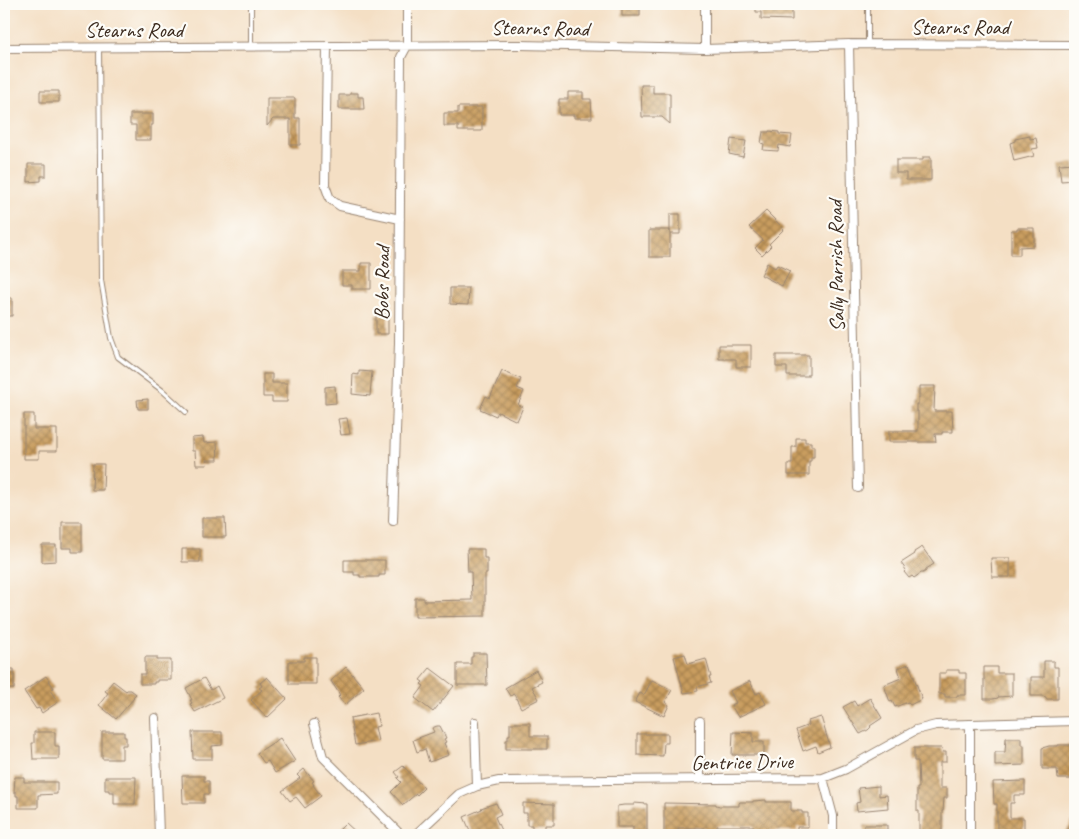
<svg xmlns="http://www.w3.org/2000/svg" width="1079" height="839" viewBox="0 0 1079 839" font-family="Caveat,sans-serif">
<style>
.building{fill:url(#building-cross-hatch)}
.lines{fill:none;stroke-linecap:round;stroke-linejoin:round}
.service-casing{stroke:#988471;stroke-width:6}
.minor-casing{stroke:#988471;stroke-width:10}
.service{stroke:#fff;stroke-width:4}
.minor{stroke:#fff;stroke-width:8}
.labels{text-anchor:middle;dominant-baseline:central;stroke-width:4.5;stroke-linejoin:round;paint-order:stroke}
.street-label{font-size:21px;fill:#3b2a1e;stroke:#fdfcf7}
</style>
<defs>
<pattern id="building-cross-hatch" width="8" height="8" patternUnits="userSpaceOnUse" patternTransform="scale(1.25)"><rect width="8" height="8" fill="#c99d5f"/><path d="M0 0l8 8M0 8l8-8" fill="none" stroke="#a4804e"/></pattern>
</defs>
<rect width="100%" height="100%" fill="#fdfcf7"/>
<filter id="ink" filterUnits="userSpaceOnUse"><feTurbulence type="fractalNoise" baseFrequency=".02" numOctaves="2"/><feDisplacementMap in="SourceGraphic" scale="10" xChannelSelector="R" yChannelSelector="G"/><feConvolveMatrix kernelMatrix="1 2 1 2 8 2 1 2 1" color-interpolation-filters="sRGB"/></filter>
<filter id="wash" filterUnits="userSpaceOnUse"><feTurbulence type="fractalNoise" baseFrequency=".0096" numOctaves="4" result="noise"/><feDisplacementMap in="SourceGraphic" scale="20" xChannelSelector="R" yChannelSelector="G"/><feGaussianBlur stdDeviation="1.12" result="paint"/><feColorMatrix in="noise" values="0 0 0 0 0 0 0 0 0 0 0 0 0 0 0 0 0 1.4 0 .05"/><feComposite in="paint" operator="in"/></filter>
<g filter="url(#wash)">
<rect width="100%" height="100%" fill="#f4dfc4"/>
<g id="blocks">
<!-- building -->
<path class="building" d="M622 4H640V16H622Z
M756 4H778V10H792V20L761 19V12H756Z
M641 85H653V93H670V124L662 117H642Z
M40 91H59V102H40Z
M568 92H583V99H591L592 118H574V115H559V99H568Z
M350 93H358V97H363L364 109H339V95H350Z
M267 98H295V118H300V145H290V119H273L267 126Z
M458 107H482V131H458V126H444V113H458Z
M130 114H153V125H151V140H136V125H130Z
M769 131 779 132V134L792 135 790 147 779 145 778 151 763 150 764 144 761 143 763 132H769Z
M1030 136V139L1036 138 1038 148 1032 149 1034 156 1014 161 1010 143 1015 141V139Z
M731 139 746 141 743 157 729 154Z
M923 157H931V180H906V173H896V160H923Z
M1075 163V180L1061 181 1059 164Z
M28 164H46V176H41V181L28 182Z
M766 211 784 229 769 244 771 246 762 255 755 248 763 240 749 227Z
M670 214H680V234H670Z
M1017 228H1034V246L1020 247V255H1011V230H1017Z
M649 230H670V257H649Z
M361 263H371V289H352V285H342V271H361Z
M767 263 775 268 777 265 790 271 782 286 761 275Z
M450 288H469L468 305 450 304Z
M4 298H12V316H4Z
M376 315H388V334H376Z
M719 345H751V367H736V359H719Z
M776 355H809V374H808V376H787V367H776Z
M359 371 372 372 370 396 352 394 353 374 359 375Z
M502 371 521 379 517 388 524 391 518 405 523 407 517 421 498 412 496 416 480 409 486 396 490 398Z
M263 374H272V383H287V402H272V397H263Z
M335 386 336 403 325 404V387Z
M919 386H935L934 411H952L953 432H942V434H935L936 442H889V431H918V411H916V404H918V399H919Z
M148 399V409H138L137 400Z
M24 414H34V429H57V451H39V459H24Z
M347 418 350 434 341 435 338 419Z
M203 437 204 443 217 442 218 460H206L207 465H196L195 451H192V438Z
M796 438H805V442H811V446H814V457H811V461H809V475H788V464H792V447H796Z
M93 464H104L103 490H92Z
M202 518H225L226 537H202Z
M62 522H82V552H72V548H62Z
M42 545H56V561L42 562Z
M922 547 934 564 926 569V571L923 573H921L914 578 912 576 909 578 904 572 906 570 901 563 915 554 914 552Z
M182 549H200V562H182Z
M467 549H484V558H487V574H485V616L415 617V598H424V601L472 600 471 572H468Z
M991 558H1010V577H992Z
M344 560H385V575H379V577H360V575H354V572H344Z
M473 653H486L487 685H457V664H471V657H473Z
M685 654 688 664 706 659 711 677H709L711 683 697 687 698 691 684 693 674 657Z
M145 657H157V660H171V680H157V682H154V684H140V674H145Z
M304 657H316V684H289V661H304Z
M1044 661H1054V667H1058V699H1046V697L1042 696H1031V677H1044Z
M909 664 922 699 910 705 908 702 895 707 892 701 890 702 884 685 901 678 898 668Z
M346 667 364 688 345 705 338 697 340 695 331 681Z
M984 667H997V673H1012V696L998 697V698L993 699H984Z
M430 668 454 686 433 712 415 698 424 686 421 684 423 682 420 680Z
M4 669H14V689H4Z
M536 670 542 682 532 687 539 699 521 708 514 694 510 696 505 688Z
M946 670H959V673H966V695H957V697H945V694H939V673H946Z
M46 676 54 688 50 690 58 702 42 713 39 708 36 709 24 691Z
M267 677 287 699 267 718 251 700 262 690 259 688 262 686 260 683Z
M204 678 211 690 217 686 223 698 195 712 190 704 192 703 190 700H192L186 688Z
M652 680 672 690 665 702 669 705 664 716 635 702 640 693 644 695Z
M113 681 126 691 127 690H131L136 694 133 697 134 698 116 719 99 705 108 693 105 691Z
M750 681 756 694 760 692 766 704 738 717 731 705 736 703 730 691Z
M870 698 882 718 870 726 871 727 868 730 860 734 843 707 854 701 857 706Z
M376 713 379 726 375 727 378 741 355 745 350 718Z
M821 717 830 747 818 752 816 746 803 751 796 730 809 725 808 721Z
M510 723H530V736H547V749H506V740H508V735H510Z
M437 726H440L446 738 444 739 446 742 444 743 449 755 429 762 425 749 417 752 413 740 434 732 432 728Z
M34 732H55V746H59V759H33L32 743H34Z
M102 732H124V737H126V745H122V759H102Z
M192 732H222V745L212 746V759H193Z
M733 732 753 733V742H764V755H732Z
M637 734H668V743H664L663 756 637 755Z
M280 738 295 761 275 773 268 761 264 763 257 753Z
M1006 738H1021V745H1024V765L995 766V752H1005Z
M1058 745H1072V779H1058L1057 769H1042V748L1049 746H1058Z
M914 748H942L943 752H946V762H940V788H947V798H944L943 811H942V835H919V811H917V788H919L918 761H914Z
M403 766 424 788 417 795 416 794 403 805 391 792 401 782 397 778 399 777 395 772Z
M304 769 314 781 312 782 314 785H313L321 796 305 808 296 797 290 801 282 791 300 778 297 775Z
M182 776H204V781H209V794H204V803H183Z
M15 777H24V782H57V794L38 795V808H18V796H16V792H14Z
M105 777H136L135 804H114V792H109V790H105Z
M1025 781V795H1014V803H1010V818H1024V835H997V804H994L993 782Z
M879 786V796L887 795 888 808 857 811 856 803 860 802 858 788Z
M766 800V802H791V811H802V813H808V827H797V831H766L763 832V835H754V826H717V835H704V828H678V835H664V803L716 804V805L720 806H739V803L740 802H753V801Z
M496 803 501 814 495 817 503 835H488L486 831 476 835H472L464 817 482 809 481 808Z
M523 803 554 804V825H545V830H532V825H527V813H523Z
M634 803 647 804V835H633V827H617V806L624 805H634Z
M1075 817V835H1064Z
M346 823 359 835H334Z
M864 825H887V833H886V835H864Z"/>
</g>
</g>
<g filter="url(#ink)">
<use href="#blocks" fill-opacity="0" stroke="#988471" stroke-width="1"/>
<g class="lines">
<!-- service casing -->
<g class="service-casing">
<path id="service" d="M251 4V47
M868 4V44
M99 48 101 280 111 338 118 357 163 391 186 412"/>
</g>
<!-- minor casing -->
<g class="minor-casing">
<path id="minor" d="M849 44 858 488
M327 47 325 185 330 199 340 206 400 219
M4 48 520 45 705 49 849 44 1075 45
M705 49V4
M393 521 399 343 401 57 407 46V4
M155 718 159 835
M700 721V780
M475 722 477 786
M314 724 323 757 401 835
M970 724V835
M823 778 833 816V835
M415 835 459 794 477 786 499 781 823 778 846 769 916 730 936 725 1075 721"/>
</g>
<!-- service -->
<use href="#service" class="service"/>
<!-- minor -->
<use href="#minor" class="minor"/>
</g>
</g>
<g class="labels">
<!-- street labels -->
<g class="street-label">
<text x="960" y="27">Stearns Road</text>
<text transform="translate(540 28) rotate(1)">Stearns Road</text>
<text x="134" y="30">Stearns Road</text>
<text transform="translate(836 266) rotate(-91)">Sally Parrish Road</text>
<text transform="translate(382 283) rotate(-89)">Bobs Road</text>
<text transform="translate(742 762) rotate(-1)">Gentrice Drive</text>
</g>
</g>
<!-- margin -->
<rect width="1079" height="839" fill="none" stroke="#fdfcf7" stroke-width="20"/>
</svg>
